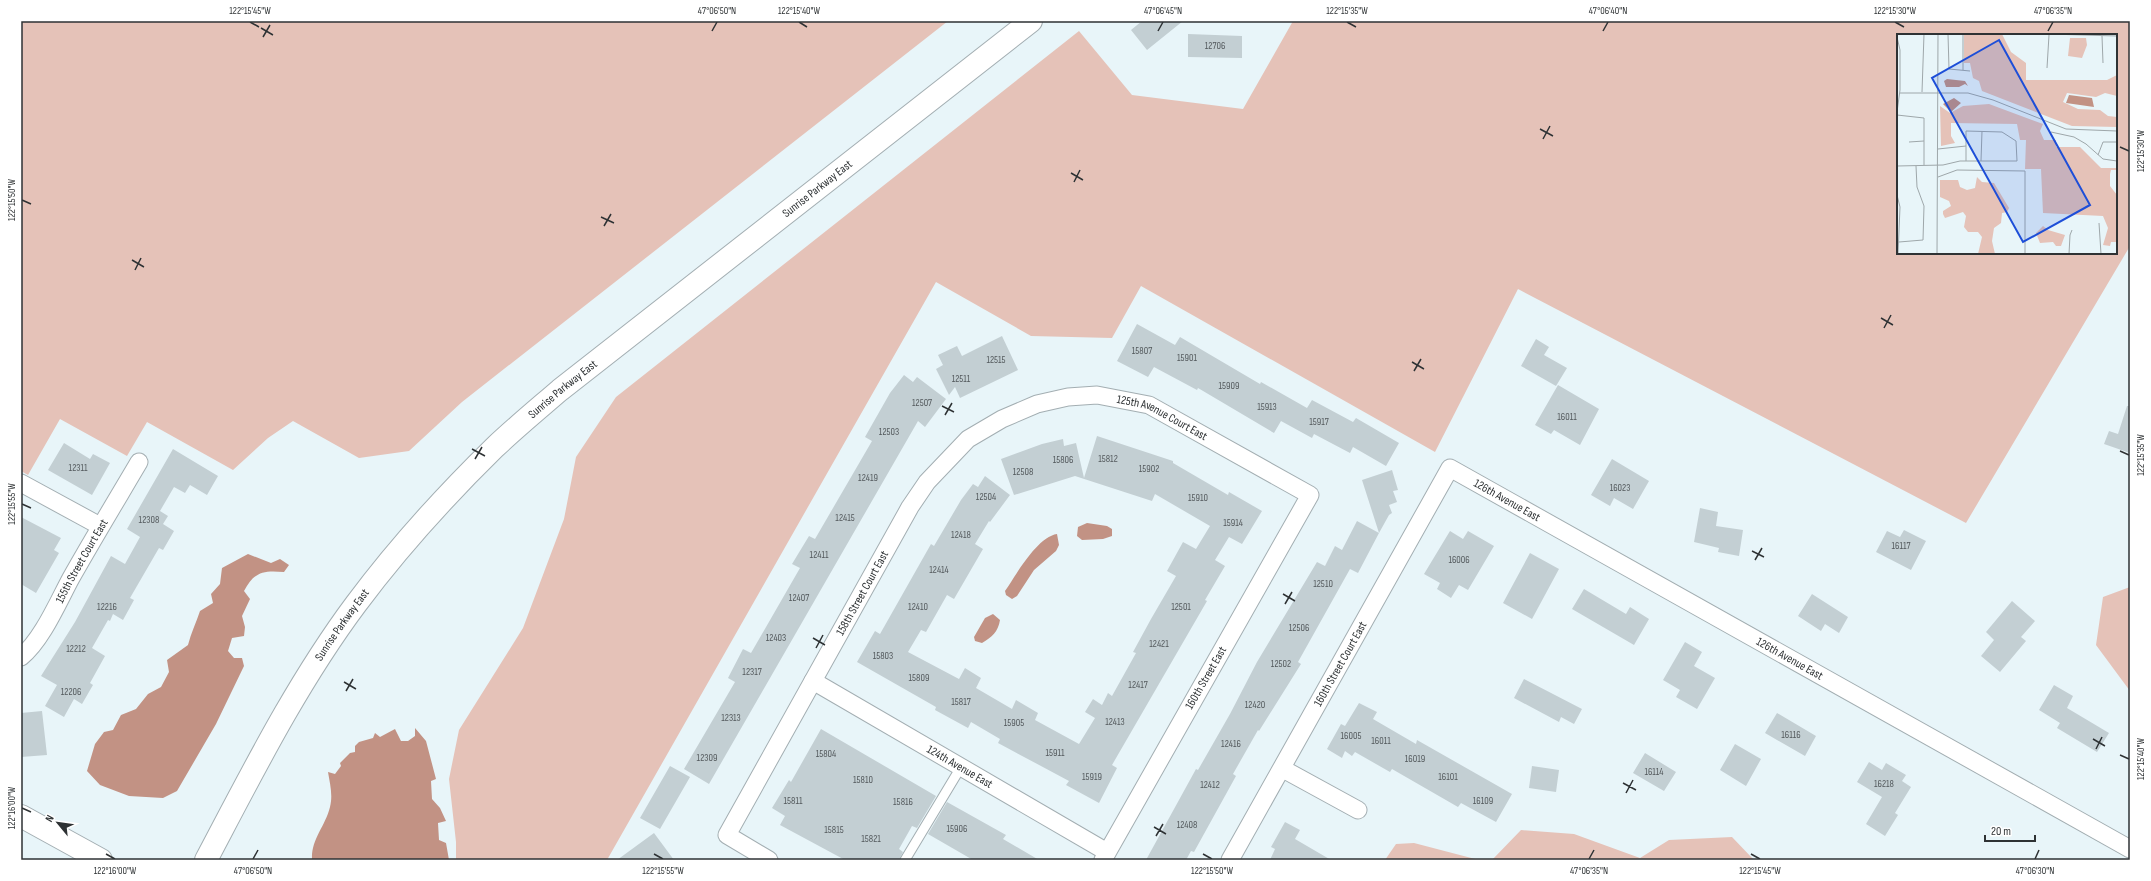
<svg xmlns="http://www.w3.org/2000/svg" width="2151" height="881" viewBox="0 0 2151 881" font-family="'Sofia Sans Condensed',sans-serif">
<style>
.green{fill:#e5c2b8;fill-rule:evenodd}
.water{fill:#c29284}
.building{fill:#c3cfd3}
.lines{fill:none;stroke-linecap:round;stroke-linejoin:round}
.service-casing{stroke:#a3aeb2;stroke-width:11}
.minor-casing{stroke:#a3aeb2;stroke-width:19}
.tertiary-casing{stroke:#a3aeb2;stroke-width:24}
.secondary-casing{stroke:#a3aeb2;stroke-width:24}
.service{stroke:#fff;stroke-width:9}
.minor{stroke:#fff;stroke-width:17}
.tertiary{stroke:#fff;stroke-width:22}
.secondary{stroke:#fff;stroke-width:22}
.ticks{fill:none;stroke:#2e3234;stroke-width:1.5}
.labels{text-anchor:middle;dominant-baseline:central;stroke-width:3.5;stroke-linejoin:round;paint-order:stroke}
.number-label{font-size:10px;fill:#53595c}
.street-label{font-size:12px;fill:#2e3234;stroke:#fff}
.inset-road{fill:none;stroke:#9ea7aa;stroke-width:1}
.view{fill:#1d4ed8;fill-opacity:0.15;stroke:#1d4ed8;stroke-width:2}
.inset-edge{fill:none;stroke:#2e3234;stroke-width:2}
.neatline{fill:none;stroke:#2e3234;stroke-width:1.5}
.ticks-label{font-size:10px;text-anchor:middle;fill:#2e3234}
</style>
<rect width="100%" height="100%" fill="#e8f5f9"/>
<!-- green -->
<path class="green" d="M21 21H948L462 402 409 451 359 458 293 421 268 438 233 470 147 422 127 456 60 419 28 475 21 471Z
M1293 21H2130V246L1966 523 1518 289 1435 452 1141 286 1112 338 1031 336 936 282 607 860H456V842L449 779 459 730 523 628 564 519 576 457 616 397 1079 31 1132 95 1243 109ZM1898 35H2116V253H1898Z
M2130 587V691L2096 645 2103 597Z
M1521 830 1574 834 1640 858 1669 840 1732 837 1754 860H1492Z
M1414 843 1479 860H1385L1396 844Z"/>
<!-- water -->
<path class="water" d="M1087 523 1107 526 1112 529V536L1103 539 1082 540 1077 536 1078 527Z
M1057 534 1059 545 1056 551 1034 570 1017 596 1012 599 1006 595 1005 591C1016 575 1037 537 1057 534Z
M248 554 271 563 280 559 289 565 284 572C263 570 254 572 244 591L250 599 242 616 245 627 244 636 232 638 228 651 234 658H242L244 666 216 724 177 791 163 798 129 796 100 785 87 771 95 744 104 732 113 730 121 715 136 709 148 694 161 687 169 672 167 660 188 645C191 633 196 623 200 611L213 603 211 594 220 584 222 568Z
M993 614 1000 620C998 632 992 637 982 643L975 641 974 637 985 618Z
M415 728 426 741 436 779 431 781 432 799 440 808 446 821 438 823 439 840 446 843 449 860H312C311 839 325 827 330 807 333 795 330 784 328 772L335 774 341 766 340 763 350 753 355 752V746L359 742 373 738 375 733 380 737 395 729 401 741H408L415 736Z"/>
<!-- building -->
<path class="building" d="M1142 21H1183L1147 50 1131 30Z
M1188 34 1242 36V58L1188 57Z
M1137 324 1175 345 1180 337 1260 384 1261 382 1307 408 1312 400 1353 422 1356 418 1399 443 1386 466 1353 447 1350 453 1314 434 1312 438 1281 421 1274 433 1198 388 1197 390 1154 367 1148 377 1117 361Z
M1002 336 1018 370 960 398 955 387 949 395 936 369 943 365 938 355 957 346 962 356Z
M1536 339 1549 347 1544 355 1567 368 1556 386 1521 366Z
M904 375 913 382 917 377 946 399 925 427 918 421 709 784 684 769 735 682 728 678 743 649 751 653 800 568 792 564 809 536 815 539 872 441 865 437 890 393Z
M1558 385 1599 409 1580 445 1554 430 1551 434 1535 425Z
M2127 406H2130V453L2104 444 2109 431 2118 434Z
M1097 436 1173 461V463L1228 495 1229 492 1262 511 1242 544 1229 537 1215 560 1225 566 1205 600 1207 601 1112 765 1117 768 1099 803 1066 785 1069 781 998 743 1000 739 971 722 968 728 935 710 936 707 857 662 875 631 880 634 931 544 934 546 961 500 973 484 978 487 985 476 1010 495 990 522 989 521 975 544 983 549 954 599 947 595 926 632 921 630 908 652 959 679 965 668 981 678 976 688 1012 709 1016 700 1038 713 1035 720 1079 744 1095 718 1085 712 1093 699 1102 705 1108 693 1112 696 1136 653 1133 652 1151 619 1176 576 1167 571 1183 542 1196 549 1210 526 1155 494 1152 501 1075 476 1014 495 1001 459 1042 444 1063 439 1064 446 1076 443 1084 478Z
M64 443 90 459 93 454 110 463 92 495 48 470Z
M173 449 218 476 207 495 190 485 185 493 174 487 160 511 168 516 163 524 174 531 163 550 159 548 130 598 134 600 123 620 113 614 110 621 108 620 92 648 105 656 90 683 93 685 82 704 74 699 64 717 45 706 57 685 41 676 75 622 111 556 125 564 140 537 127 529Z
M1612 459 1649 481 1633 509 1614 498 1610 506 1591 495Z
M1392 470 1398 490 1393 491 1397 502 1389 505 1392 513 1389 515 1379 533 1362 480Z
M1700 508 1718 512 1716 526 1743 530 1739 556 1718 552 1719 548 1694 542Z
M21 517 61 538 54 550 59 553 36 593 21 584Z
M1357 521 1379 533 1358 573 1350 569 1298 662 1301 664 1259 731 1258 730 1233 774 1236 776 1194 852 1191 851 1186 860H1146L1196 769 1198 770 1230 714 1257 662 1317 562 1325 566 1335 546 1342 550Z
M1904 530 1926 541 1911 570 1876 552 1887 531 1900 537Z
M1450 531 1463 539 1468 531 1494 546 1468 590 1459 585 1451 598 1437 589 1440 583 1424 574Z
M1530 553 1559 569 1532 619 1503 603Z
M1584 589 1626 614 1630 607 1649 619 1634 645 1572 609Z
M1812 594 1848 617 1839 633 1825 624 1821 631 1798 616Z
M2012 601 2035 621 2021 637 2026 641 2000 672 1981 656 1994 640 1986 632Z
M1685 642 1702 652 1694 666 1715 678 1697 709 1676 697 1680 690 1663 680Z
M1524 679 1582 709 1574 724 1561 717 1559 722 1514 698Z
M2054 685 2073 696 2067 708 2109 733 2097 752 2057 728 2060 723 2039 710Z
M1359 703 1377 712 1373 719 1416 744 1417 740 1512 794 1496 822 1461 803 1458 807 1392 769 1390 772 1355 752 1352 756 1345 751 1342 758 1327 749 1341 724 1345 726Z
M42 711 47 755 21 757V713Z
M1777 713 1816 736 1805 756 1765 733Z
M821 729 936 796 917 828 912 826 899 849 903 852 899 860H845L780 825 785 816 772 808 789 780 791 782Z
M1735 744 1761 759 1746 786 1720 770Z
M1645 753 1676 772 1664 791 1633 773Z
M1869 762 1882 770 1886 763 1906 775 1902 781 1911 787 1895 813 1898 815 1885 836 1866 824 1882 797 1857 782Z
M670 766 690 777 660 829 640 818Z
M1532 766 1559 770 1556 792 1529 788Z
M947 802 1006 835 1003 839 1039 860H973L928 834Z
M1285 822 1300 830 1295 839 1331 860H1270L1275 849 1271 847Z
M654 833 674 860H617Z"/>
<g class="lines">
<!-- service casing -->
<g class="service-casing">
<path id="service" d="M905 860 961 767"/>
</g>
<!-- minor casing -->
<g class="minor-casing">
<g id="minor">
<path d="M21 483 100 526"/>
<path id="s1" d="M21 657C42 640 58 602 71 578 93 539 116 501 139 462"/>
<path id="s2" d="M813 681 1107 852"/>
<path d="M1283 769 1358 810"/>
<path id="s3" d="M769 860 727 835 910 507 927 482 968 439 1002 419 1037 404 1068 397 1097 395 1149 405 1310 495 1103 860"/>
<path id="s4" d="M1230 860 1450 468 2130 849"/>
</g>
</g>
<!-- tertiary casing -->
<g class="tertiary-casing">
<g id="tertiary">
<path id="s5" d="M206 860C252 773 297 683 356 604 397 549 445 496 494 448 515 428 538 409 560 390L1031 21"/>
</g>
</g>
<!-- secondary casing -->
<g class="secondary-casing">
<path id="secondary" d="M21 816 101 860"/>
</g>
<!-- service -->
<use href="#service" class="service"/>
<!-- minor -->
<use href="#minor" class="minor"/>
<!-- tertiary -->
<use href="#tertiary" class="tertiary"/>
<!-- secondary -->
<use href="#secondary" class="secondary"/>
</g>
<!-- ticks -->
<path class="ticks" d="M250 22 259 27M799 22 807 27M1347 22 1356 27M1895 22 1904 27M261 28 273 35M712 31 717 22M1158 31 1163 22M1603 31 1608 22M2048 31 2053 22M263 37 270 25M1540 129 1553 136M1543 139 1550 126M2120 147 2129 151M1071 173 1083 180M1074 182 1080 170M22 200 31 204M601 217 614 223M604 226 611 214M132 260 144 267M135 270 141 258M1881 318 1893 325M1884 328 1891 315M1412 362 1424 369M1414 371 1421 359M942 406 954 412M945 415 952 403M472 449 485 456M2120 451 2129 455M475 459 482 447M22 504 31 508M1752 551 1764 557M1755 560 1762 548M1283 594 1295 601M1285 604 1292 592M813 638 825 645M816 648 823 635M344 682 356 689M346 691 353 679M2093 739 2105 746M2096 749 2102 737M2120 755 2129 759M1623 783 1636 790M1626 793 1633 780M22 808 31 812M1154 827 1166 834M1156 836 1163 824M106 854 115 859M654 854 663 859M1203 854 1212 859M1751 854 1760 859M253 859 258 850M1589 859 1594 850M2035 859 2039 850"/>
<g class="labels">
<!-- number labels -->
<g class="number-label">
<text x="1215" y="46">12706</text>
<text x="1142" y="351">15807</text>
<text x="1187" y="358">15901</text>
<text x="996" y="360">12515</text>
<text x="961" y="379">12511</text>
<text x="1229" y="386">15909</text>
<text x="922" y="403">12507</text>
<text x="1267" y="407">15913</text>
<text x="1567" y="417">16011</text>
<text x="1319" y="422">15917</text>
<text x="889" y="432">12503</text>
<text x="1108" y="459">15812</text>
<text x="1063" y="460">15806</text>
<text x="78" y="468">12311</text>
<text x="1149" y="469">15902</text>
<text x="1023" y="472">12508</text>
<text x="868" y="478">12419</text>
<text x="1620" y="488">16023</text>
<text x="986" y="497">12504</text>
<text x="1198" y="498">15910</text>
<text x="845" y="518">12415</text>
<text x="149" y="520">12308</text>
<text x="1233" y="523">15914</text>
<text x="961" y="535">12418</text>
<text x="1901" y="546">16117</text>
<text x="819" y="555">12411</text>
<text x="1459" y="560">16006</text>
<text x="939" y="570">12414</text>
<text x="1323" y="584">12510</text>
<text x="799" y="598">12407</text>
<text x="107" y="607">12216</text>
<text x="918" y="607">12410</text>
<text x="1181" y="607">12501</text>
<text x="1299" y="628">12506</text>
<text x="776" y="638">12403</text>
<text x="1159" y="644">12421</text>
<text x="76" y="649">12212</text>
<text x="883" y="656">15803</text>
<text x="1281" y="664">12502</text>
<text x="752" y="672">12317</text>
<text x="919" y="678">15809</text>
<text x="1138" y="685">12417</text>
<text x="71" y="692">12206</text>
<text x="961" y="702">15817</text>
<text x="1255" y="705">12420</text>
<text x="731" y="718">12313</text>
<text x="1115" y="722">12413</text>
<text x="1014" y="723">15905</text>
<text x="1791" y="735">16116</text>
<text x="1351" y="736">16005</text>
<text x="1381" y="741">16011</text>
<text x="1231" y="744">12416</text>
<text x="1055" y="753">15911</text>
<text x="826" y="754">15804</text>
<text x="707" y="758">12309</text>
<text x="1415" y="759">16019</text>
<text x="1654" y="772">16114</text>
<text x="1092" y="777">15919</text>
<text x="1448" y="777">16101</text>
<text x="863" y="780">15810</text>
<text x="1884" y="784">16218</text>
<text x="1210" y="785">12412</text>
<text x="793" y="801">15811</text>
<text x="1483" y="801">16109</text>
<text x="903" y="802">15816</text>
<text x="1187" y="825">12408</text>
<text x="957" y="829">15906</text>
<text x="834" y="830">15815</text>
<text x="871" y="839">15821</text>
</g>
<!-- street labels -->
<g class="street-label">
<text stroke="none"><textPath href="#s5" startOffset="920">Sunrise Parkway East</textPath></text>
<text stroke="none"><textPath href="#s5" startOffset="596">Sunrise Parkway East</textPath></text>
<text stroke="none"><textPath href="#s3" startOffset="722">125th Avenue Court East</textPath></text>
<text stroke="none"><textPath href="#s4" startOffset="515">126th Avenue East</textPath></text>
<text stroke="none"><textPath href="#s1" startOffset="114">155th Street Court East</textPath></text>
<text stroke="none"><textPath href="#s3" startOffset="326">158th Street Court East</textPath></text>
<text stroke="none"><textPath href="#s5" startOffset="272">Sunrise Parkway East</textPath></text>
<text stroke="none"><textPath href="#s4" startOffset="839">126th Avenue East</textPath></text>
<text stroke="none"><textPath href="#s4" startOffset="225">160th Street Court East</textPath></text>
<text transform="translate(1206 678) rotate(-60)">160th Street East</text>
<text stroke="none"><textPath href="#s2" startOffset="170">124th Avenue East</textPath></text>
</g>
</g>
<!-- overview -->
<g transform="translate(1897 34)">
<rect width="220" height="220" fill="#e8f5f9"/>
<path d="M67 0H105L114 18 129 29V46H210L220 41V62L208 59 199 63 170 59 166 68 181 75 203 76 211 82 220 83V93L175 92 85 57 82 47 76 44 73 29H67ZM173 4H189L190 11 185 24 171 22ZM92 70 146 90 143 97 147 106H159V113H183L204 134H220V136H214L213 140V152L220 161V208H214L213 212 206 211 211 194 206 182 146 179 144 135H128L129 106H123L120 90 54 89V102L58 109 44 112 43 72 53 79 66 72ZM80 143 85 148 97 149 112 174 110 178 105 179 104 189 97 194 95 207 98 220H81L85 203 81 198H71L67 193 69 182 66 178 48 184 46 180V177L54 172 52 167 43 163V146H61L63 153 70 156 78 154ZM146 192 151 196 168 201 164 212H159L156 208 143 209 139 199Z" fill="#e5c2b8"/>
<path d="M50 45 68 47 71 52 68 50 62 53H49L47 47ZM172 61 195 64 197 73 169 69ZM57 64 64 69 54 78 46 70Z" fill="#c29284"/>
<path class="inset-road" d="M51 0 52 35 73 37M66 0V36M152 0 220 2M205 2 206 29M0 3 3 16V56L0 78M150 34 152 1M25 58 27 0M3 59H71L96 66 169 95 220 97M0 81 27 84V131M154 98 177 103 189 110 206 125 220 127M12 108 27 107M41 115 69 112M201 121 206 108H220M84 127 85 97M0 132 46 131 63 127H120L119 107 105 98 69 97V127M41 143 60 136 128 137V220M0 161 3 173 1 220M202 189 204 220M2 208 26 206 27 172 20 153 19 132M40 220 41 0M172 220 173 201 175 196"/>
<path class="view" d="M102 6 193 171 126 208 35 44Z"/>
<rect width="220" height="220" class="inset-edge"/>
</g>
<!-- border -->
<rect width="2151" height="881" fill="none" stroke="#ffffff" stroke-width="44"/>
<!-- north arrow -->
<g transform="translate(58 823) rotate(299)" stroke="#ffffff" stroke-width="3" paint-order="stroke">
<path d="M0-3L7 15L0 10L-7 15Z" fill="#2e3234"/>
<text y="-6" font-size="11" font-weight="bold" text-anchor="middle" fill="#2e3234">N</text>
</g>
<!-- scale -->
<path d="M1985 835v6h50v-6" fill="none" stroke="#2e3234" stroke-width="2"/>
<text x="1991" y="835" font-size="12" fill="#2e3234" stroke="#ffffff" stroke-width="3" paint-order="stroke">20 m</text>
<rect x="22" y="22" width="2107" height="837" class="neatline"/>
<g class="ticks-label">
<text x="250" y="14">122°15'45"W</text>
<text x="717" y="14">47°06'50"N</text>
<text x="799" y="14">122°15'40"W</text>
<text x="1163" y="14">47°06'45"N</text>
<text x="1347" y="14">122°15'35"W</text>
<text x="1608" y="14">47°06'40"N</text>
<text x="1895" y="14">122°15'30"W</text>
<text x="2053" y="14">47°06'35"N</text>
<text transform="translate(2140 151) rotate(-90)" y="4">122°15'30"W</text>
<text transform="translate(11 200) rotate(-90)" y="4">122°15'50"W</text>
<text transform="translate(2140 455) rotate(-90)" y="4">122°15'35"W</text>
<text transform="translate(11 504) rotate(-90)" y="4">122°15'55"W</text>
<text transform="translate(2140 759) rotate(-90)" y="4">122°15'40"W</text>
<text transform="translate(11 808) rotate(-90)" y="4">122°16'00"W</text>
<text x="115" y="874">122°16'00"W</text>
<text x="253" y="874">47°06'50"N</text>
<text x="663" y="874">122°15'55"W</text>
<text x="1212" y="874">122°15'50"W</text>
<text x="1589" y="874">47°06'35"N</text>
<text x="1760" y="874">122°15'45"W</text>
<text x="2035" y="874">47°06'30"N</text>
</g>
</svg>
